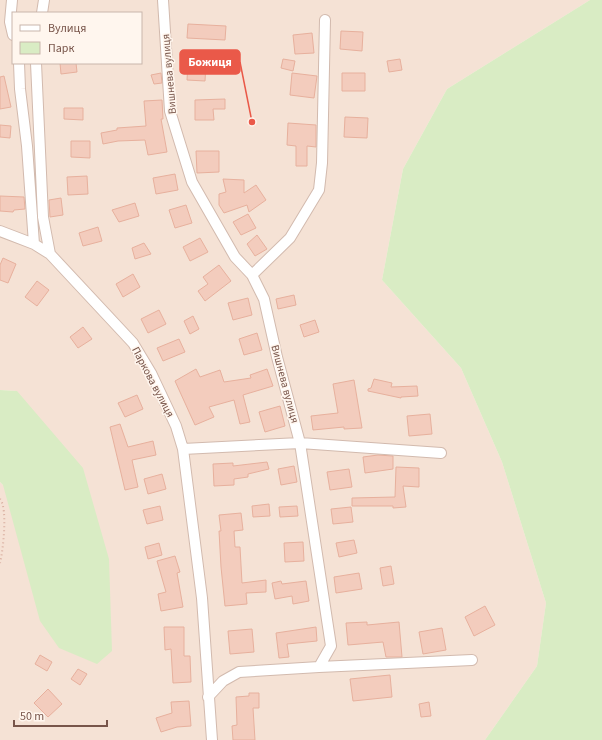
<svg xmlns="http://www.w3.org/2000/svg" width="602" height="740" viewBox="0 0 602 740" font-family="'Source Sans 3',sans-serif">
<style>
.residential{fill:#f5e2d5;fill-rule:evenodd}
.green{fill:#d9ecc4}
.building{fill:#f3ccbd;stroke:#e7b09d}
.lines{fill:none;stroke-linecap:round;stroke-linejoin:round}
.street-casing{stroke:#d2baae;stroke-width:12}
.path{stroke:#d9afa0;stroke-width:2;stroke-dasharray:1 3;stroke-linecap:butt}
.street{stroke:#fff;stroke-width:10}
.labels{text-anchor:middle;dominant-baseline:central;stroke-width:3;stroke-linejoin:round;paint-order:stroke}
.street-label{font-size:11px;fill:#78554a;stroke:#fff6ee}
.leader{fill:none;stroke:#ea5949;stroke-width:1.5}
.callout-dot{fill:#ea5949;stroke:#fff6ee;stroke-width:1.5}
.callout{fill:#ea5949;stroke:#ea5949;stroke-width:1.5}
.callout-label{font-size:12px;text-anchor:middle;font-weight:bold;fill:#fff}
</style>
<rect width="100%" height="100%" fill="#fdf2e7"/>
<!-- residential -->
<path class="residential" d="M0 0H590L447 89 403 169 382 280 461 368 502 462 546 603 537 666 485 740H0V482L3 485 17 391 0 390ZM13 13H141V63H13Z"/>
<!-- green -->
<path class="green" d="M590 0H602V740H485L537 666 546 603 502 462 461 368 382 280 403 169 447 89Z
M0 390 17 391 83 468 109 559 112 651 97 664 59 648 40 621 3 485 0 482Z"/>
<!-- building -->
<path class="building" d="M188 24 226 26 225 40 187 38Z
M341 31 363 32 362 51 340 49Z
M312 33 314 53 295 54 293 35Z
M283 59 295 61 293 71 281 68Z
M400 59 402 70 389 72 387 61Z
M188 62 206 63 205 81 187 80Z
M60 63H76L77 72 61 74Z
M161 73 162 83 154 84 151 75Z
M292 73 317 76 314 98 290 95Z
M342 73H365V91H342Z
M4 76 11 107 0 109V77Z
M225 99V109H213L214 120H195V100Z
M162 100 163 119H161L167 152 148 155 145 140 118 141 103 144 101 133 117 130V128L146 126 144 101Z
M64 108H83V120L64 119Z
M345 117 368 118 367 138 344 137Z
M288 123 316 125V147L307 146V166H296V146L287 145Z
M0 125 11 126 10 138 0 137Z
M71 141H90V158L71 157Z
M196 151H219V172L197 173Z
M175 174 178 190 156 194 153 178Z
M87 176 88 194 68 195 67 177Z
M223 179 244 180V193L256 185 266 200 249 212 247 205 224 213 219 205V194L226 192Z
M0 196 24 197 25 209 14 210 13 212 0 211Z
M61 198 63 215 50 217 49 200Z
M135 203 139 216 119 222 112 210Z
M186 205 192 223 175 228 169 210Z
M248 214 256 228 241 235 233 222Z
M98 227 102 241 83 246 79 233Z
M257 235 267 249 255 256 247 244Z
M200 238 208 252 190 261 183 247Z
M144 243 151 254 135 259 132 248Z
M3 258 16 264 8 283 0 280V265Z
M219 265 231 281 205 301 198 291 208 284 203 277Z
M133 274 140 287 123 297 116 284Z
M37 281 49 290 37 306 25 297Z
M294 295 296 305 278 309 276 299Z
M248 298 252 315 233 320 228 303Z
M159 310 166 324 148 333 141 319Z
M193 316 199 329 190 334 184 321Z
M315 320 319 332 304 337 300 325Z
M83 327 92 339 78 348 70 337Z
M257 333 262 350 244 355 239 339Z
M179 339 185 352 163 361 157 348Z
M196 369 200 377 220 370 224 382 251 378 250 375 267 369 273 386 243 395 250 422 240 424 234 400 209 407 214 417 195 425 175 381Z
M374 379 392 383 391 387 417 386 418 396 401 397V398L368 391V389L371 388Z
M354 380 362 428 344 429V427L313 430 311 416 338 413 333 384Z
M137 395 143 409 125 417 118 403Z
M280 406 285 426 265 432 259 412Z
M430 414 432 434 409 436 407 416Z
M120 424 128 447 153 441 156 455 132 460 138 487 125 490 110 427Z
M378 455 393 456V469L365 473 363 457Z
M267 462 269 469 248 474V477L234 479V485L214 486 213 464 233 463V466Z
M294 466 297 482 281 485 278 469Z
M396 467 419 468V487L403 486 406 507 393 508V506H352V498L395 497Z
M349 469 352 487 330 490 327 472Z
M162 474 166 489 148 494 144 479Z
M269 504 270 516 253 517 252 506Z
M160 506 163 520 147 524 143 510Z
M297 506 298 516 280 517 279 507Z
M351 507 353 522 333 524 331 509Z
M241 513 243 530 234 531 235 547H240L242 583 266 580V592L246 593 247 604 225 606 221 567 219 531H221L219 515Z
M354 540 357 553 339 557 336 543Z
M303 542 304 561 285 562 284 543Z
M159 543 162 555 148 559 145 547Z
M175 556 180 572 177 573 183 607 161 611 158 594 166 592 157 561Z
M391 566 394 584 383 586 380 568Z
M359 573 362 589 336 593 334 577Z
M281 581 282 584 306 581 309 601 293 604 292 596 275 599 272 583Z
M485 606 495 625 474 636 465 617Z
M367 622V625L399 622 402 657H386L383 642 348 645 346 623Z
M164 627H184V656H190L191 682 173 683 171 649 165 650Z
M316 627 317 641 287 644 289 657 279 658 276 633Z
M442 628 446 650 423 654 419 632Z
M252 629 254 652 230 654 228 631Z
M40 655 52 662 47 671 35 664Z
M78 669 87 674 80 685 71 679Z
M390 675 392 697 353 701 350 679Z
M48 689 62 704 48 717 34 703Z
M249 693H259V708H253L255 740H233L232 726 237 725 236 697 249 696Z
M189 701 191 726 177 727 161 732 156 718 172 713 171 702Z
M429 702 431 716 421 717 419 704Z"/>
<g class="lines">
<!-- street casing -->
<g class="street-casing">
<path id="street" d="M12 0 10 22 13 35
M163 0 170 111 192 182 235 257 252 275 264 299 277 357 300 443 331 646 319 667 239 672 223 681 208 697
M42 13 44 0
M19 63 20 89 27 146 34 244
M36 63 43 217 50 254
M0 231 34 244 50 254 133 343 151 373 176 426 183 449 202 598 212 740
M252 275 290 238 319 190 322 163 325 20
M183 449 300 443 441 453
M319 667 472 660"/>
</g>
<!-- path -->
<path class="path" d="M0 499C8 508 3 551 0 563"/>
<!-- street -->
<use href="#street" class="street"/>
</g>
<g class="labels">
<!-- street labels -->
<g class="street-label">
<text transform="translate(169 74) rotate(-95)">Вишнева вулиця</text>
<text transform="translate(153 382) rotate(62)">Паркова вулиця</text>
<text transform="translate(285 384) rotate(75)">Вишнева вулиця</text>
</g>
</g>
<!-- callouts -->
<path class="leader" d="M252 122L240 62"/>
<circle class="callout-dot" cx="252" cy="122" r="4"/>
<rect class="callout" x="180" y="50" width="60" height="24" rx="4"/>
<g class="callout-label">
<text x="210" y="66">Божиця</text>
</g>
<!-- legend -->
<rect x="12" y="12" width="130" height="52" fill="#fff6ee" stroke="#c9b6ac"/>
<rect x="20" y="25" width="20" height="6" fill="#ffffff" stroke="#c9b6ac"/>
<text x="48" y="32" font-size="12" fill="#78554a">Вулиця</text>
<rect x="20" y="42" width="20" height="12" fill="#d9ecc4" stroke="#c9b6ac"/>
<text x="48" y="52" font-size="12" fill="#78554a">Парк</text>
<!-- scale -->
<path d="M14 720v6h93v-6" fill="none" stroke="#78554a" stroke-width="2"/>
<text x="20" y="720" font-size="12" fill="#78554a" stroke="#fff6ee" stroke-width="3" paint-order="stroke">50 m</text>
</svg>
